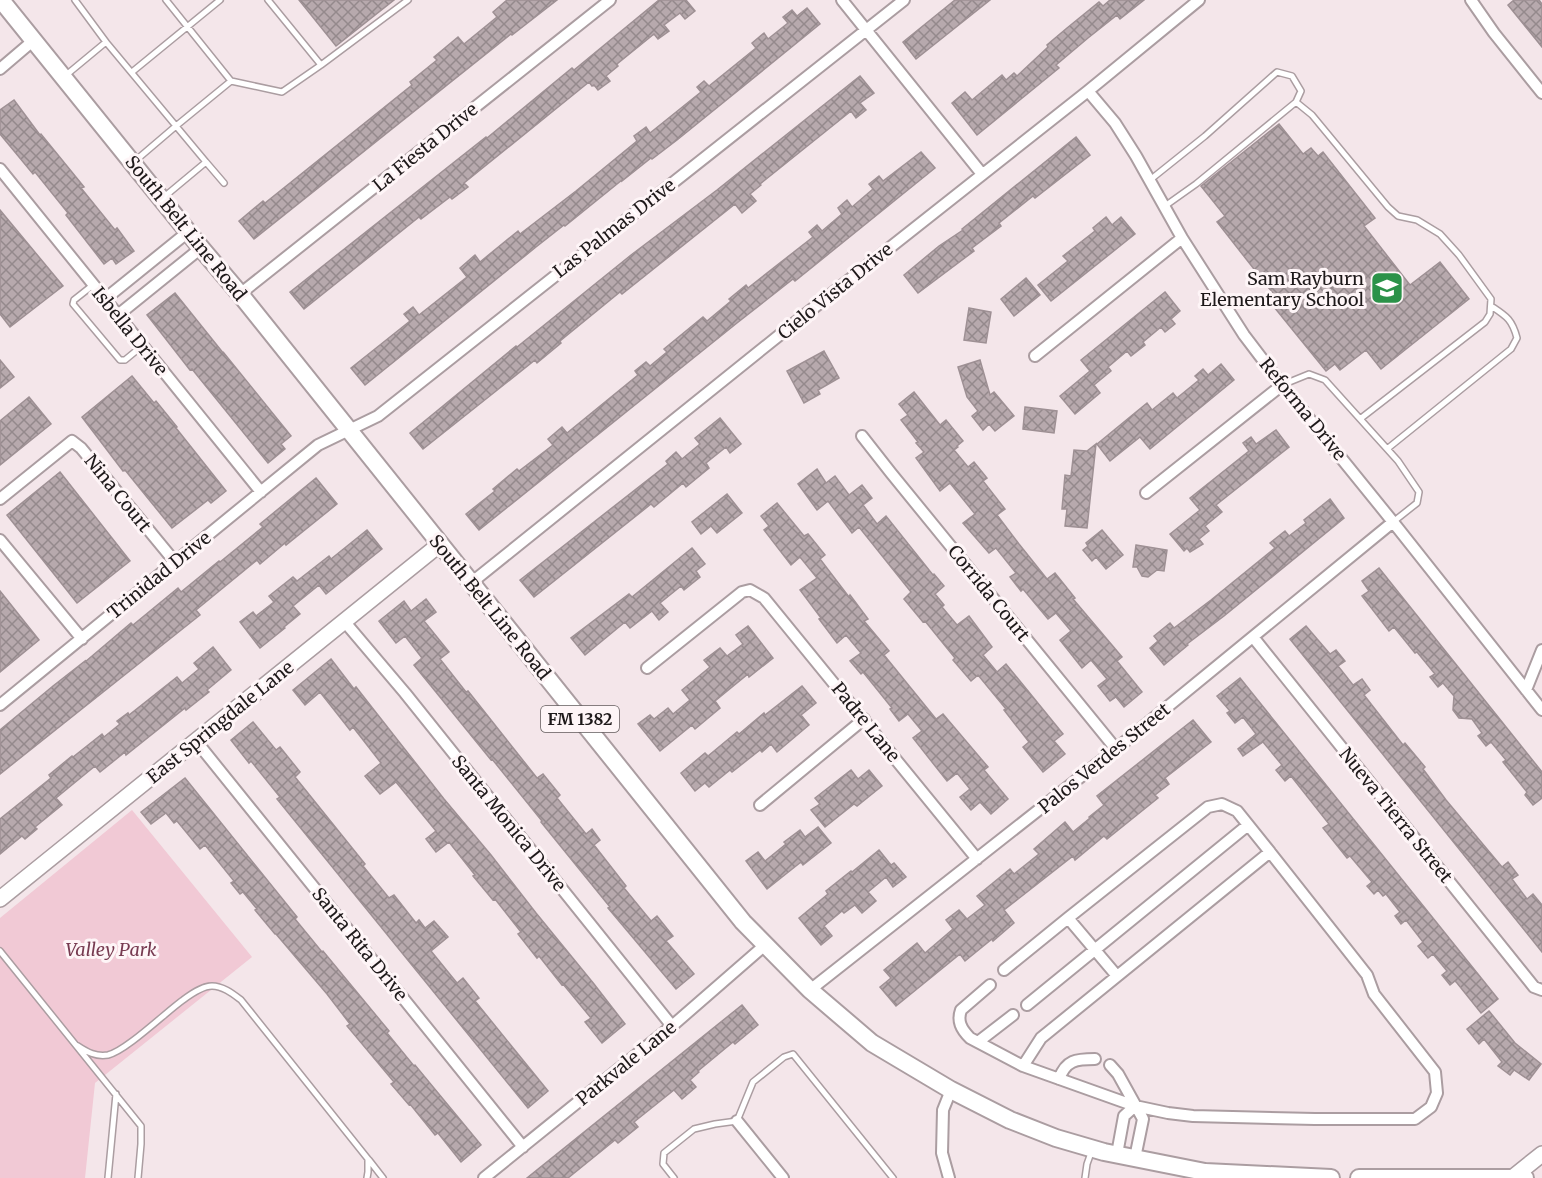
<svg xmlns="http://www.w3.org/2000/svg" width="1542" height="1178" viewBox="0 0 1542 1178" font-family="Merriweather,serif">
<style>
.green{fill:#f1c9d5}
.building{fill:url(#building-cross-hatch);stroke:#9e9094;stroke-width:1.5}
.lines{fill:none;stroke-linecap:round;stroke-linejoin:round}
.lane-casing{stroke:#ab9da1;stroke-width:8}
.street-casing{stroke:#ab9da1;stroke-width:14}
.secondary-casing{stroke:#ab9da1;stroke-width:18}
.primary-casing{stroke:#ab9da1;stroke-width:20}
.lane{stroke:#fff;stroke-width:5}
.street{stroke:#fff;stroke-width:10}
.secondary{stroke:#fff;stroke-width:15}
.primary{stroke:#fff;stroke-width:16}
.labels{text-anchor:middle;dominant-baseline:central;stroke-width:6;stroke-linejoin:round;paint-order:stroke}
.shield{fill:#fef5f7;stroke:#615b5c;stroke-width:1.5}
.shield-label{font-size:16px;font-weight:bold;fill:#1e191a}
.street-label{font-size:18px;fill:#1e191a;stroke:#fef5f7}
.poi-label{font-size:18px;fill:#1e191a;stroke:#fef5f7;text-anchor:end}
.park-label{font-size:18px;font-style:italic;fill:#773b51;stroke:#fef5f7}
</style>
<defs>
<pattern id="building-cross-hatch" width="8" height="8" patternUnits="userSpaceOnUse" patternTransform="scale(1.5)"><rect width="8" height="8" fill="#b7a9ad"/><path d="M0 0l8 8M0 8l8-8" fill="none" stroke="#94898c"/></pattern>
</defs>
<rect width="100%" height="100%" fill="#f4e6ea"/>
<!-- green -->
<path class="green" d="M132 810 252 957 95 1083 85 1178H0V918Z"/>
<!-- building -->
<path class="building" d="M299 0H394L336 46Z
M507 0H557L512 35 511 34 254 239 239 221 263 201 265 203 412 85 410 82 437 60 434 57 458 37 464 44 497 17 493 12Z
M659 0H686L695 11 685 19 680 13 664 25 669 31 658 39 654 34 617 64 618 66 606 76 610 81 598 90 594 85 592 86 589 82 464 183 468 187 452 199 450 197 421 219 419 217 304 309 290 292 486 137 487 138 572 68 574 70Z
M955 0H990L916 59 903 42Z
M1110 0H1144L1120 19 1117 15 1088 38 1056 65 1059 68 977 135 952 103 965 92 972 100 1002 75 1006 80 1014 73 1017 76 1048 47 1047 45 1067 28 1099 2 1103 6Z
M1514 0H1539L1542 4V47L1508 5Z
M807 8 820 24 677 140 652 159 651 158 622 181V180L565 226 564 225 536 247 365 385 351 368 410 321 404 314 413 307 419 315 467 277 460 268 475 255 480 262 518 231 520 234 576 191 637 141 634 136 646 127 650 133 701 92 697 87 704 81 709 86 756 48 752 43 764 33 768 39 788 23 783 17 792 10 797 16Z
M860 76 874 93 860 103 866 110 856 118 851 111 760 184 761 185 750 194 756 201 742 213 735 204 622 294 620 292 560 341 561 343 537 363 535 360 423 449 410 433 516 346 517 347 631 255 717 190Z
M14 100 40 135 41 134 84 187 81 188 115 230 117 228 134 251 116 264 112 258 104 264 66 215 68 213 35 172 33 174 0 134V110Z
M1279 124 1303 154 1311 148 1318 156 1323 152 1375 218 1364 226 1410 285 1440 262 1469 299 1381 369 1366 350 1340 370 1335 364 1326 371 1270 302 1276 297 1217 222 1225 216 1201 186Z
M1076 137 1090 155 1035 198 1033 196 999 223 1001 226 972 248 974 251 918 293 904 275 939 246 963 230 962 229Z
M921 152 935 168 795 281 793 279 737 323 479 530 466 514 495 491 493 489 517 469 519 471 553 445 548 439 562 427 567 433 638 375 635 371 646 362 650 366 667 352 664 349 703 317 707 321 731 301 729 299 746 285 748 288 813 237 809 232 817 225 822 231 842 214 838 208 847 200 852 207 873 189 869 184 879 176 883 181Z
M0 210 63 286 10 327 0 314Z
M1106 217 1112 225 1121 217 1135 234 1051 301 1038 285 1068 261 1063 256 1095 231 1093 228Z
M1026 278 1040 295 1014 316 1001 299Z
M1165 292 1180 311 1171 319 1175 324 1165 332 1161 327 1143 342 1145 345 1131 356 1127 351 1108 367 1111 371 1094 385 1100 393 1075 414 1060 396 1090 371 1081 360Z
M175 293 224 354V353L291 436 281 444 285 449 268 463 192 369 190 370 147 315Z
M969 308 991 312 986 343 964 340Z
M824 351 839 378 818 390 820 394 804 403 787 371Z
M0 360 14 377 0 388Z
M980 360 990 395 994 392 1014 416 995 431 989 424 983 430 972 416 978 411 967 397 958 367Z
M1221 364 1234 380 1150 449 1140 437 1110 461 1097 444 1147 403 1152 410 1173 393 1177 398 1199 380 1195 376 1203 369 1208 375Z
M132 376 154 403 156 401 177 427 176 428 226 491 211 503 208 500 172 528 125 470 123 471 82 417Z
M914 392 940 425 946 420 963 441 957 446 958 447 954 450 968 467 974 462 987 478 983 481 1005 509 997 515 1019 544 1047 579 1055 573 1075 598 1073 599 1122 657 1117 661 1142 692 1124 707 1116 697 1110 701 1098 686 1107 679 1091 660 1082 668 1060 640 1071 631 1056 613 1048 619 1023 589 1021 591 1010 577 1016 573 996 548 989 553 963 523 975 514 950 483 940 491 916 458 924 452 916 443 918 442 901 420 908 415 899 404Z
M29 397 51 424 0 465V421Z
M1025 407 1057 411 1054 433 1023 429Z
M720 418 741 444 730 453 726 447 706 463 709 468 686 487 683 483 654 507 651 504 534 597 520 580 668 464 666 461 676 452 682 459 700 444 695 438Z
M1276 430 1289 447 1216 505 1222 512 1205 526 1209 531 1199 539 1203 544 1190 552 1187 548 1184 551 1170 534 1200 510 1190 498 1249 451 1243 443 1251 437 1256 444Z
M1096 444 1087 528 1065 526 1067 509H1062L1065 475 1071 476 1074 450 1087 451Z
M817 469 826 483 835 476 849 495 862 485 872 498 863 505 877 524 886 516 933 575 934 574 944 586 935 594 944 605 942 607 957 625 969 616 992 647 983 655 997 672 1006 664 1063 734 1054 741 1065 754 1043 772 1023 747 1029 742 1004 710 1006 709 978 675 971 681 953 660 955 658 925 621 923 622 904 599 911 592 859 527 852 533 828 501 817 510 798 484Z
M60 472 130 561 77 603 7 515Z
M316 478 337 504 286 545 285 543 260 564 257 560 196 610 200 615 0 774V730L53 686 85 661V662L131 623 133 625 178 588 181 592 219 561 220 562 263 527 260 524Z
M727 494 742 513 717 533 711 526 701 534 692 522Z
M1330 499 1344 518 1224 616 1187 644 1188 645 1164 665 1150 648 1158 641 1154 636 1170 623 1174 628 1211 600 1275 548 1270 543 1285 531 1289 536 1306 523 1304 520Z
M777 503 804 536 808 534 825 555 820 559 849 597 850 595 868 619 864 621 889 651 884 655 936 719 943 714 988 767 984 770 1008 799 991 814 980 802 971 810 960 797 970 789 957 773 947 781 913 738 922 731 908 714 899 721 890 709 892 708 863 672 861 674 850 661 861 653 846 635 837 643 819 619 821 618 800 590 817 578 800 557 791 565 764 530 769 526 761 516Z
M367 530 382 549 326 594 319 585 293 606 300 614 284 627 285 628 260 648 240 622 253 612 256 616 274 602 269 596 293 577 297 581 329 556 331 559Z
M1102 530 1123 555 1106 569 1096 557 1092 561 1083 550 1088 546 1086 543Z
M1136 545 1167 550 1164 571 1157 570 1148 577 1142 576 1137 567H1133Z
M692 548 705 564 696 571 700 577 684 590 681 586 660 603 668 612 659 620 652 611 630 628 625 622 585 655 571 638 629 594 632 597Z
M1379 568 1542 772V798L1533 805 1525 795 1527 792 1503 762 1506 760 1491 742 1486 746 1478 736 1482 733 1472 719 1459 718 1453 710 1454 696 1443 683 1438 687 1430 677 1435 674 1417 652 1415 653 1394 627 1389 631 1362 596 1369 591 1362 581Z
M0 591 39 640 0 672Z
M426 599 436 612 424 621 449 652 440 659 466 692 468 691 537 778 543 774 560 795 557 798 586 834 592 829 600 840 594 845 626 886 624 888 651 921 657 916 673 936 666 941 694 974 676 989 608 908 610 907 541 822 542 821 492 759 491 760 414 665 422 658 405 636 396 643 379 621 404 601 411 611Z
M748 626 773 658 749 677 748 674 715 701 720 708 695 729 692 725 660 751 638 724 650 715 654 719 668 708 673 714 690 700 682 690 710 667 704 660 720 648 727 656 743 644 736 635Z
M1306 626 1330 654 1336 650 1345 661 1338 666 1353 685 1362 679 1370 690 1364 695 1403 745 1405 743 1425 767 1423 769 1446 800 1502 867 1508 862 1518 875 1512 879 1527 899 1533 894 1542 905V952L1290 639Z
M213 647 231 670 207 690 209 692 186 710 185 708 126 755 125 752 100 772 95 766 56 798 62 805 35 827 37 829 25 839 22 836 0 854V819L51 778 49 775 72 756 73 757 102 734 104 737 120 724 117 721 128 713 129 715 177 677 182 683 199 669 194 663Z
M331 659 354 689 356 687 374 710 444 799 491 855 536 913 594 984 625 1024 602 1043 585 1022 591 1018 563 984 562 985 539 956 537 958 518 934 521 932 495 899 493 900 473 876 475 875 449 842 436 852 426 839 436 831 396 782 380 794 365 776 381 763 353 727 350 730 320 692 305 705 293 690Z
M1240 678 1498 999 1481 1013 1457 983 1455 981 1450 985 1442 975 1447 971 1433 954 1428 958 1418 946 1423 942 1406 920 1401 924 1395 916 1400 912 1386 894 1383 896 1378 890 1374 894 1367 886 1372 882 1350 856 1347 858 1323 828 1329 824 1291 776 1285 781 1276 770 1282 765 1263 742 1243 756 1238 749 1256 734 1243 717 1235 723 1227 713 1230 711 1217 696Z
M802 686 816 703 801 715 809 725 777 752 771 744 762 752 760 750 732 772 730 770 709 787 705 783 695 791 681 773 705 753 708 756 737 732 739 734 764 713 765 715Z
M1193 720 1211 742 1165 778 1169 784 1155 795 1158 798 1107 839 1104 836 1075 860 1073 856 1004 910 1014 923 993 941 992 939 965 961 960 954 896 1006 880 987 891 978 884 970 917 943 925 953 953 929 946 920 959 910 967 919 985 905 977 896 1010 869 1014 874 1039 854 1034 849 1065 822 1073 832 1090 818 1089 817 1104 805 1097 796Z
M253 722 276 750 280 747 300 772 295 777 365 864 363 866 389 898 394 895 416 923 419 920 425 928 434 921 448 937 431 951 457 983 463 978 479 998 475 1001 548 1091 528 1108 277 799 280 797 251 761 249 763 231 740Z
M851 770 858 779 869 770 882 786 857 806 854 804 825 827 811 810 820 804 815 798Z
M185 778 297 917 295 919 322 952 323 951 346 979 389 1031 387 1033 414 1066 415 1065 481 1145 461 1162 438 1133 435 1135 410 1104 409 1105 391 1084 394 1082 347 1026 350 1024 327 994 276 934H275L255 910 257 909 243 892 240 894 231 883 234 881 205 845 200 849 177 821 174 823 166 813 151 824 141 812Z
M818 827 831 843 803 865 801 862 767 889 746 861 758 852 765 861 786 844 784 842 800 830 805 837Z
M879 850 891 865 894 863 906 877 893 887 886 877 868 892 876 901 862 913 855 905 844 913 842 911 824 926 832 936 821 945 799 918 828 894 826 891 851 871 852 872Z
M742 1005 758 1025 735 1044 733 1042 698 1071 699 1072 690 1080 696 1087 682 1099 674 1090 634 1122 638 1127 618 1143 615 1140 568 1178H527Z
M1489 1011 1515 1043 1541 1064 1529 1080 1514 1070 1510 1075 1498 1066 1502 1062 1484 1039 1479 1044 1467 1029Z"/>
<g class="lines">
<!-- lane casing -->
<g class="lane-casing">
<path id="lane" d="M166 0 231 81
M106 42 176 126 135 161
M321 65 408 0
M132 72 220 0
M65 76 106 42 75 0
M1296 102 1312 115 1388 207 1398 216 1417 220 1440 234 1459 255 1491 299 1490 314 1485 322 1360 419
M206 162 224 183
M1150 180 1205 136 1277 72 1292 76 1301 91 1296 102 1196 184 1165 206
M164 197 206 162 176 126 231 81 282 92 321 65 268 0
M93 285 74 300 73 304 120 360H125L142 346
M1282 385 1309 374 1325 380 1398 461 1419 492 1417 503 1393 522
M1387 449 1511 349 1517 338C1512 319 1506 316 1491 306
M0 951 141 1126V1144L138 1178
M78 1046C87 1052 96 1057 108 1055 126 1051 166 1012 183 1000 191 994 202 986 212 986 223 986 233 994 241 1000L368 1159V1172L367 1178
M369 1160 383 1178
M108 1178 116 1094
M674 1178 663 1164 664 1153 694 1129 715 1124 737 1121 753 1082 784 1057 793 1054 893 1178
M1085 1178 1087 1164 1092 1150"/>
</g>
<!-- street casing -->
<g class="street-casing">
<path id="street" d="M842 0 982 174
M1471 0 1494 33 1542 93
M0 69 34 40
M1088 91 1115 123 1136 156 1182 238 1244 335 1282 385 1393 522 1542 710
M0 169 261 492
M240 294 610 0
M105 299 188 232
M118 315 201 248
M1035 356 1182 238
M862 436 891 473 1116 749
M1146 493 1282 385
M0 499 72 441 81 448 175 562
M0 540 82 639
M471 583 792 325 1088 91 1199 0
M344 621 405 693 672 1026
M1253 637 1534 987 1542 990
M647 668 742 592 750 590 764 598 977 859
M1526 690 1542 650
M0 705 318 445 378 416 904 0
M196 741 523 1147
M760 805 864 719
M1068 918 1117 976
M1004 970 1068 918 1208 807 1222 804 1237 811 1270 852
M990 985 961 1010C957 1021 961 1029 970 1038L1023 1066 1135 1106 1168 1113 1193 1116 1315 1119H1415L1431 1107 1437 1093 1435 1072 1374 994 1367 975 1270 852 1041 1038 1023 1066
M810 990 1116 749 1393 522
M1027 1005 1248 825
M978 1042 1013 1015
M1110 1065 1118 1074 1143 1119 1135 1158
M1059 1079C1066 1060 1076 1059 1095 1059
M737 1121 783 1178
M1117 1154 1124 1116 1135 1106
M484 1178 672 1026 765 945
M949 1178 942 1153 943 1110 951 1090"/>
</g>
<!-- secondary casing -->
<g class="secondary-casing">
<path id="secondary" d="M0 899 440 544
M1512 1178 1542 1154"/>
</g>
<!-- primary casing -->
<g class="primary-casing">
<path id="primary" d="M1 0 201 248 240 294 743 922 810 990 872 1043 951 1090 1010 1120 1056 1138 1104 1152 1205 1172 1331 1178
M1359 1178H1525"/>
</g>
<!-- lane -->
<use href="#lane" class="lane"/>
<!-- street -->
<use href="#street" class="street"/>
<!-- secondary -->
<use href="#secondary" class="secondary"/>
<!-- primary -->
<use href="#primary" class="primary"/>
</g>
<!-- icons -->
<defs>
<g id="school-square" transform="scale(1.725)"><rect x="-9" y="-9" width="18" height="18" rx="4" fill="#2b9249" stroke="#fef5f7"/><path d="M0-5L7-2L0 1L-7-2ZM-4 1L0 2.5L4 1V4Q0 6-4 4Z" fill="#fff"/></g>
</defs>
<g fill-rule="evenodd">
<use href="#school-square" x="1387" y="288"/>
</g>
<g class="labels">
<!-- shield labels -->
<rect class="shield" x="541" y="706" width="78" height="26" rx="4.5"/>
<g class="shield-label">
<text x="580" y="719">FM 1382</text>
</g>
<!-- street labels -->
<g class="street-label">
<text transform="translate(425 147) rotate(-39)">La Fiesta Drive</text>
<text transform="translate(186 228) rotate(51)">South Belt Line Road</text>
<text transform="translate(614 228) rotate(-38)">Las Palmas Drive</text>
<text transform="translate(835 291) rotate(-39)">Cielo Vista Drive</text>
<text transform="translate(130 331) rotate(51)">Isbella Drive</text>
<text transform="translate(1303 409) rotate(51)">Reforma Drive</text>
<text transform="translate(118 493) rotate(51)">Nina Court</text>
<text transform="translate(159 575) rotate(-39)">Trinidad Drive</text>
<text transform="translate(989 593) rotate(51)">Corrida Court</text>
<text transform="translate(490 607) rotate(51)">South Belt Line Road</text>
<text transform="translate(220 722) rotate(-39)">East Springdale Lane</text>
<text transform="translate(866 722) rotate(51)">Padre Lane</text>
<text transform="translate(1104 758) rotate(-39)">Palos Verdes Street</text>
<text transform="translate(1396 815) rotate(51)">Nueva Tierra Street</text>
<text transform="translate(509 823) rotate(51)">Santa Monica Drive</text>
<text transform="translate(360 944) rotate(51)">Santa Rita Drive</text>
<text transform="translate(626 1063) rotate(-39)">Parkvale Lane</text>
</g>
<!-- poi labels -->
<g class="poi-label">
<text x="1364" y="278">Sam Rayburn<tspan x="1364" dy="21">Elementary School</tspan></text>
</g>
<!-- park labels -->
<g class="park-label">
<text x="111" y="949">Valley Park</text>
</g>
</g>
</svg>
